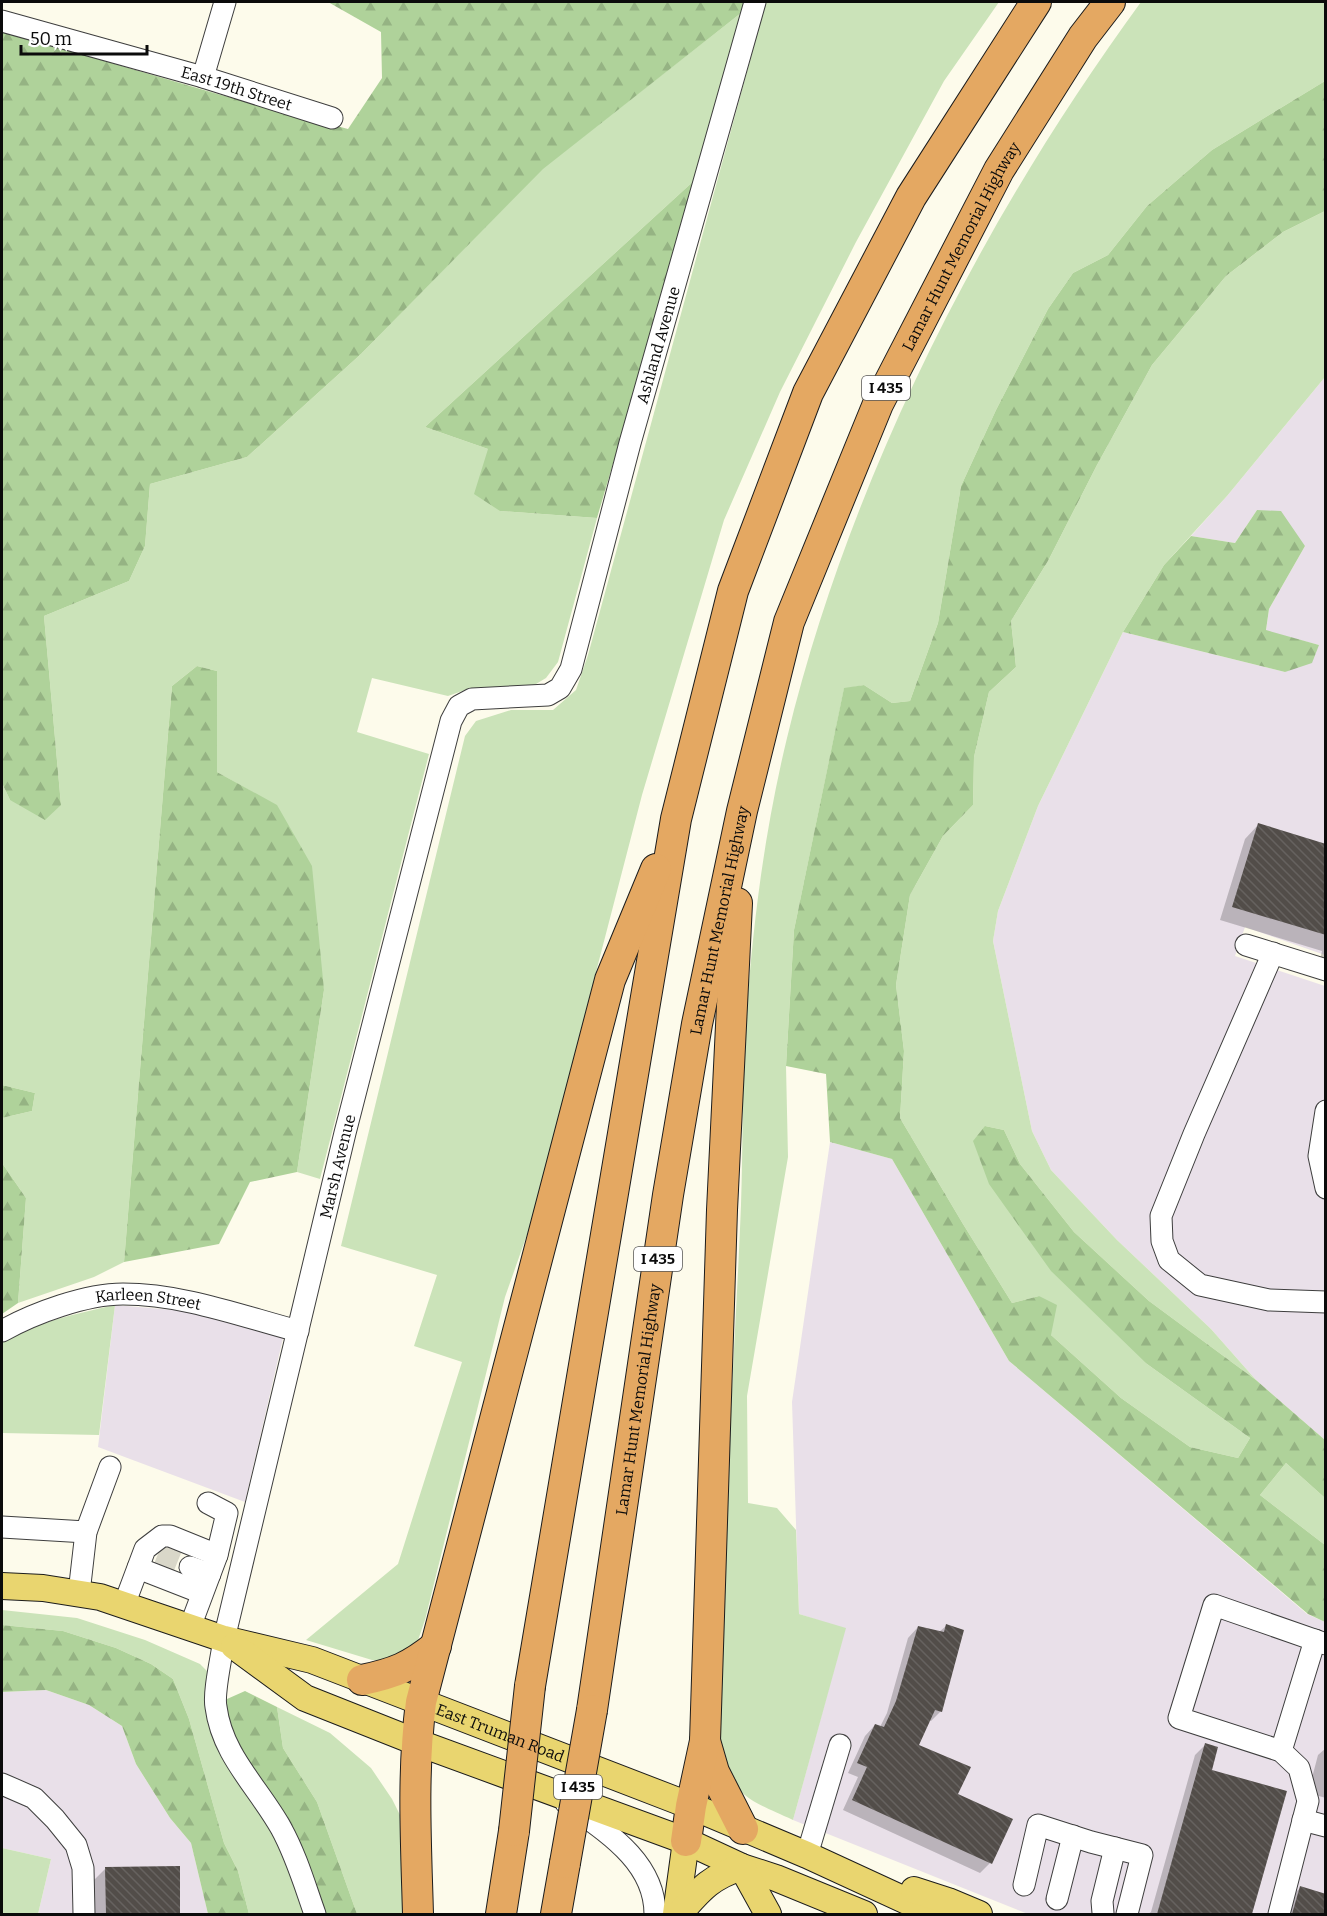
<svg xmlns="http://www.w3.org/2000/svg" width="1327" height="1916" viewBox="0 0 1327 1916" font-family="Bitter,serif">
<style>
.industrial{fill:#e9e0e9}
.green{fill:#cbe3b9}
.forest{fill:url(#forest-firs)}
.shadow{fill:#0003}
.building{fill:url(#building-back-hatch)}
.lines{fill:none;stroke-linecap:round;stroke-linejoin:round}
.minor-tunnel{stroke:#d9d7c9;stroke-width:21;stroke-dasharray:21 10;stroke-linecap:butt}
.minor-casing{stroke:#3e3e3e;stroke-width:23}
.major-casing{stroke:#1c1c1c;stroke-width:28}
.highway-casing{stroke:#1c1c1c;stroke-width:32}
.minor{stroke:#fff;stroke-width:21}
.major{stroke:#e9d56f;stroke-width:26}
.highway{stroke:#e4a862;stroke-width:30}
.highway-bridge-casing{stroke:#1c1c1c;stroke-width:32;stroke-linecap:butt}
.highway-bridge{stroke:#e4a862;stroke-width:30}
.labels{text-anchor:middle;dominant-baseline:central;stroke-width:6;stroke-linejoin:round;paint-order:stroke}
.shield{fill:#fff;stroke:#545454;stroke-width:1.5}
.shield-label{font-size:15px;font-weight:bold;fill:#0b0b0b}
.street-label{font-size:16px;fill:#0b0b0b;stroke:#fff}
</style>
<defs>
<pattern id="forest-firs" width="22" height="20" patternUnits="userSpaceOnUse" patternTransform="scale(1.5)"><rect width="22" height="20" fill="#afd29a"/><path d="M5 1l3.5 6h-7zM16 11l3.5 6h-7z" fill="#95b383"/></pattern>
<pattern id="building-back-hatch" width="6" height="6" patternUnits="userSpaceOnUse" patternTransform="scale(1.5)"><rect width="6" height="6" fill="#524d49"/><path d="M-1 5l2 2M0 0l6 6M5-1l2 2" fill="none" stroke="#66625f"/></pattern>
</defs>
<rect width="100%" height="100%" fill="#fdfbeb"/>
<!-- industrial -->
<path class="industrial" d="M1325 377V955L1245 927 1235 956 1325 986V1440L1256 1380 1211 1329 1117 1240 1051 1170 1032 1131 993 941 998 911 1038 806 1123 632 1285 672 1319 645 1266 631 1269 609 1305 546 1257 510 1235 543 1191 536 1227 496Z
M830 1142 892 1159 1009 1361 1307 1614 1325 1622V1914H1028L793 1820 845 1629 799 1614 792 1402Z
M115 1305 185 1311 283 1338 245 1502 98 1447Z
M46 1690 89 1705 122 1726 136 1764 170 1818 191 1843 208 1914H38L51 1859 2 1848V1692Z"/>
<!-- green -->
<path class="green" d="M766 2H999L944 81 856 242 780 392 724 520 642 795 530 1226 505 1297 425 1620 416 1646 390 1661 372 1660 306 1640 398 1564 462 1362 414 1346 437 1275 341 1246 465 736 476 721 511 710H553L576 690 588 655Z
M1141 2H1325V81L1212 150 1147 206 1108 255 1073 273 1048 309 996 410 961 486 938 623 910 701 892 703 864 685 844 689 794 930 786 1066 788 1157 747 1396 748 1503 777 1508 796 1530 799 1614 846 1628 793 1820C749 1800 735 1798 718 1750 722 1645 725 1541 730 1436 733 1359 738 1282 741 1205 743 1150 742 1095 745 1039 751 938 763 837 787 738 850 477 983 218 1141 2Z
M741 13 697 178 425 427 488 449 500 511 597 518 558 662 546 678 531 687 465 690 448 696 372 678 357 732 429 754 320 1179 297 1172 324 990 277 806 217 772V671L197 666 172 686 124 1262 94 1277 18 1303 26 1198 2 1163V1118L32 1111 35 1093 2 1085V783L10 800 61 805 44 616 129 581 145 546 150 484 247 457 361 354 543 168Z
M1325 211V377L1227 496 1164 565 1123 632 1038 806 998 911 993 941 1032 1131 1051 1170 1117 1240 1211 1329 1256 1380 1149 1301 1074 1232 1020 1164 1004 1130 985 1126 1147 1364 1250 1438 1238 1458 1190 1447 1121 1398 1051 1335 1039 1296 1012 1303 963 1224 900 1118 904 1051 896 985 910 895 943 836 973 805 974 757 989 692 1016 667 1011 621 1048 561 1097 465 1152 365 1226 276 1283 232Z
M115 1305 99 1435 2 1433V1341C37 1322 76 1314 115 1305Z
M1286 1463 1325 1498V1545L1260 1495Z
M2 1610 77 1618 145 1640 200 1664 209 1673 263 1812 307 1914H249L238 1871 224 1843 189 1719 173 1679 151 1664 116 1648 63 1631 2 1625Z
M277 1707 330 1733 371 1768 392 1799 405 1825V1914H357L317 1802 283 1748Z
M2 1848 51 1859 38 1914H2Z"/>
<!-- forest -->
<path class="forest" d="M328 2H744L741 13 543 169 361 354 247 457 150 484 145 546 129 581 44 616 61 805 45 820 10 800 2 783V31L221 95 348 129 382 78 381 32Z
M1325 81V211L1283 232 1226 276 1152 365 1097 465 1048 561 1011 621 1016 667 989 692 974 757 973 805 943 836 910 895 896 985 904 1051 900 1118 963 1224 1012 1303 1039 1296 1057 1305 1051 1335 1121 1398 1190 1447 1238 1458 1250 1438 1147 1364 1051 1271 989 1184 973 1141 985 1126 1004 1130 1020 1164 1074 1232 1149 1301 1256 1380 1325 1440V1498L1286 1463 1260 1495 1325 1545V1622L1308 1614 1009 1361 892 1159 830 1142 826 1074 786 1066 794 930 844 688 864 685 892 703 910 701 938 623 961 486 996 410 1048 309 1073 273 1108 255 1147 206 1212 150Z
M697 178 597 518 500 511 474 494 488 449 425 427Z
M1257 510 1281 511 1305 546 1269 609 1266 630 1319 645 1312 663 1285 672 1123 632 1164 565 1191 536 1235 543Z
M197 666 217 671V772L277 805 312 866 324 990 297 1172 250 1182 219 1244 124 1262 172 686Z
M2 1085 35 1093 32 1111 2 1118Z
M2 1163 26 1198 18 1303 2 1314Z
M2 1625 63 1631 116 1648 151 1664 173 1679 189 1719 224 1843 238 1871 249 1914H208L191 1843 170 1818 136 1764 122 1726 89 1705 46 1690 2 1692Z
M245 1691 277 1707 283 1748 317 1802 357 1914H322L239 1753 225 1717 227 1699Z"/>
<!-- shadow -->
<path class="shadow" d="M1258 825 1326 845V962L1320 960 1322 951 1220 920 1245 839Z
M946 1626 941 1711 931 1721 928 1720 917 1745 956 1795 990 1863 980 1873 843 1810 858 1777 848 1773 865 1736 875 1725 880 1727 887 1713 908 1638 918 1627 939 1632Z
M1205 1745 1210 1771 1285 1792 1250 1914H1148L1151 1912 1195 1755Z
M1326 1748V1798L1308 1793 1318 1755Z
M106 1868H179L178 1914H93L92 1882Z
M1300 1888 1326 1895V1914H1285L1290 1898Z"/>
<!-- building -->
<path class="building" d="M1258 823 1326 844V935L1232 907Z
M946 1624 964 1630 942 1712 935 1710 919 1745 971 1767 958 1794 1013 1819 992 1864 852 1800 867 1767 857 1763 875 1724 884 1727 896 1701 918 1626 944 1632Z
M1205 1743 1218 1747 1212 1770 1287 1791 1252 1914H1157Z
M180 1866V1914H106L105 1867Z
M1300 1886 1326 1894V1914H1292Z"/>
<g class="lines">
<!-- minor-tunnel -->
<path class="minor-tunnel" d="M158 1554 190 1567"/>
<!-- minor casing -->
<g class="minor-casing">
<g id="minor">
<path id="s1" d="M2 21 203 77 332 118"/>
<path d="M203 77 225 2"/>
<path d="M1246 945 1326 970"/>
<path d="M1273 953 1194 1134 1161 1216 1162 1241 1169 1260 1200 1285 1269 1300 1326 1302"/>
<path d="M1326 1111 1319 1156 1326 1188"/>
<path id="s2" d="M2 1331C34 1313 86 1294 123 1294 183 1294 241 1316 298 1331"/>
<path d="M2 1527 86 1532"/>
<path d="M190 1567 210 1574"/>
<path d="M138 1568 202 1593"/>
<path d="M79 1593 86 1532 110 1467"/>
<path d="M124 1605 145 1549 162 1536H170L217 1555"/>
<path d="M190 1627 217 1555 227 1513 208 1503"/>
<path d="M1281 1751 1315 1640"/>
<path d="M2 1784 34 1798 55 1819 76 1845 83 1868 84 1914"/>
<path d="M566 1803C605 1831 655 1861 655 1914"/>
<path d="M1303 1820 1326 1826"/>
<path d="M807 1855 840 1745"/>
<path d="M1024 1885 1038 1825 1091 1842 1142 1855 1127 1914"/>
<path d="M1057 1899 1073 1836"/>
<path d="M1103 1913 1102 1901 1115 1848"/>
<path id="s3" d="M315 1914C305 1886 296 1855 281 1828 258 1787 222 1755 216 1707 213 1693 222 1655 224 1639L345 1133 451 721 459 706 472 699 548 695 560 688 571 669 630 443 755 2"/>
<path d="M1279 1914 1308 1801 1299 1768 1281 1751 1179 1718 1214 1605 1326 1644"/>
</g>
</g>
<!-- major casing -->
<g class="major-casing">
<g id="major">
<path id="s4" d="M2 1586 43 1588 100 1597 224 1639 312 1660 691 1806 807 1855 935 1914"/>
<path d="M234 1646 305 1698 416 1742 686 1841 742 1867 776 1878 864 1914"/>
<path d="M914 1890 948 1901 979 1914"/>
<path d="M676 1914 686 1841"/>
<path d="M679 1914C700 1890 710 1877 742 1867L768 1914"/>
</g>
</g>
<!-- highway casing -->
<g class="highway-casing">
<g id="highway">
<path d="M362 1680C395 1673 410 1667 436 1646"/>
<path d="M530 1686 676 819 733 591 808 393 911 197 1036 2"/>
<path id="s5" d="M592 1710 668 1195 697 1024 742 811 789 622 878 404 999 170 1083 37 1110 2"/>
<path d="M705 1741 714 1772 743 1829"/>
<path d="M686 1841 691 1806 705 1741 722 1210 737 903"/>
<path d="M418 1914C416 1843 412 1773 421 1702L610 980 656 869"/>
<path d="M501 1914 514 1831"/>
<path d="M556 1914 565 1863"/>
</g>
</g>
<!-- minor -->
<use href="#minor" class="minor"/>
<!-- major -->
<use href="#major" class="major"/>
<!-- highway -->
<use href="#highway" class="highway"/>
<!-- highway-bridge casing -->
<g class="highway-bridge-casing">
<path id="highway-bridge" d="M514 1831 530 1686
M565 1863 592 1710"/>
</g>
<!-- highway-bridge -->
<use href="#highway-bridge" class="highway-bridge"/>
</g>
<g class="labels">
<!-- shield labels -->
<g class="shield">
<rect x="862" y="376" width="48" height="24" rx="4.5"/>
<rect x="634" y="1247" width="48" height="24" rx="4.5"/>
<rect x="554" y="1775" width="48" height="24" rx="4.5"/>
</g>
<g class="shield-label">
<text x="886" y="388">I 435</text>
<text x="658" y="1259">I 435</text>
<text x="578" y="1787">I 435</text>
</g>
<!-- street labels -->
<g class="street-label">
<text stroke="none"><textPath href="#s1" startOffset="244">East 19th Street</textPath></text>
<text stroke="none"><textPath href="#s5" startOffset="1520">Lamar Hunt Memorial Highway</textPath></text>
<text stroke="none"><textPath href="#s3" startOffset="1725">Ashland Avenue</textPath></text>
<text stroke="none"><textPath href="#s5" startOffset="800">Lamar Hunt Memorial Highway</textPath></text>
<text stroke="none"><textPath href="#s3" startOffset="786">Marsh Avenue</textPath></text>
<text stroke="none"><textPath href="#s2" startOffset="153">Karleen Street</textPath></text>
<text stroke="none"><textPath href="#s5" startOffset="314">Lamar Hunt Memorial Highway</textPath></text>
<text stroke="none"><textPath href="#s4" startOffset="522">East Truman Road</textPath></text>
</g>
</g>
<!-- border -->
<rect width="1327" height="1916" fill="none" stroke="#0b0b0b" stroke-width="6"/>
<!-- scale -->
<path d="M21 45v9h126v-9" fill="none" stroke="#0b0b0b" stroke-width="3"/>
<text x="30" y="45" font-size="18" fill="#0b0b0b" stroke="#ffffff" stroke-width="4.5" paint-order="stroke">50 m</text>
</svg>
